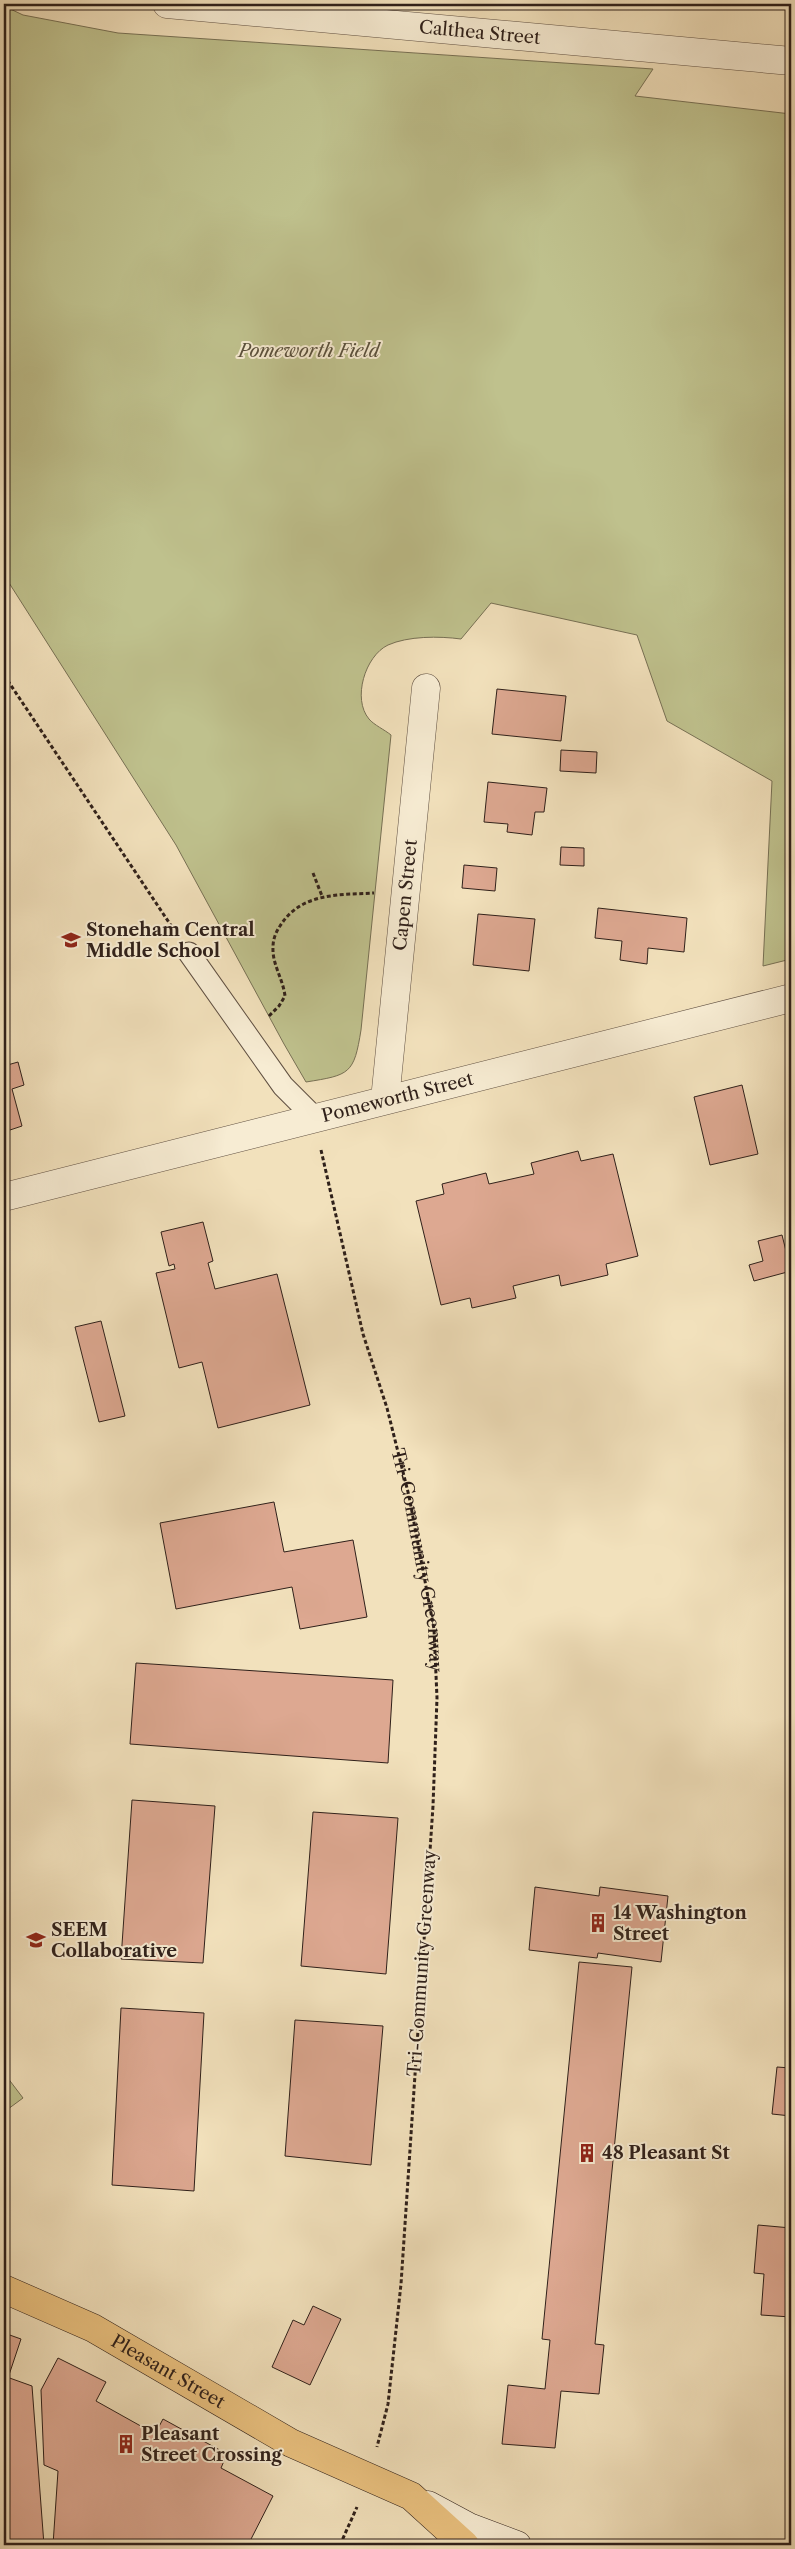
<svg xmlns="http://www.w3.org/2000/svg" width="795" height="2549" viewBox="0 0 795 2549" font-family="'Libre Caslon Text',serif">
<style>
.green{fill:#bfc18d;stroke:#777054}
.building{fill:#dda891;stroke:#2f201a}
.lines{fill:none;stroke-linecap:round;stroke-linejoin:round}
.service-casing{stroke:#605042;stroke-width:23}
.minor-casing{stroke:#605042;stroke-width:29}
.secondary-casing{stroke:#2f201a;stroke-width:29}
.primary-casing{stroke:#2f201a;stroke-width:29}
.path{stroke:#2f201a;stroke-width:3;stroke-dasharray:4 2.5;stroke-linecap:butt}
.service{stroke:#f7ecd3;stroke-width:21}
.minor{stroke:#f7ecd3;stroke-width:28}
.secondary{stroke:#f7ecd3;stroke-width:28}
.primary{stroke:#e9c07e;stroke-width:28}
.labels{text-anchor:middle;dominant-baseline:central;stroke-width:4;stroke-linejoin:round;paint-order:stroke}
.street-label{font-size:18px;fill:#2f201a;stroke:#f7ecd3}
.park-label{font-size:18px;font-style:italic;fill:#5a503c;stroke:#f7ecd3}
.poi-label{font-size:18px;font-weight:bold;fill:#2f201a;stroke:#f7ecd3;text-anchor:start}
</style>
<rect width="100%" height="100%" fill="#f2e1bc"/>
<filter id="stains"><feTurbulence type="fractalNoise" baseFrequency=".004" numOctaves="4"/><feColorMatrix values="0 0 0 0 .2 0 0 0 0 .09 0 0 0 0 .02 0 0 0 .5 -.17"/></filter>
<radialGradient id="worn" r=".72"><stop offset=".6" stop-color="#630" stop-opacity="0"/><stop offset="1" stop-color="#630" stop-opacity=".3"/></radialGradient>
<!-- green -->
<path class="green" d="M4 6 23 15 118 33 653 69 635 96 791 114V959L763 966 772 781 667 721 637 635 491 603 461 639C439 636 408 636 388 645 365 656 352 699 369 719 374 725 385 730 391 735L361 1030C354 1074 350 1075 306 1082L284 1044 176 845 4 575Z
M4 2073 23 2098 4 2112Z"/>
<!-- building -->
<path class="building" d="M497 689 566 696 561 741 492 734Z
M561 750 597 752 596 773 560 771Z
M488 782 547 788 544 812H535L532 835 507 832 508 824 484 822Z
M561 847 584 848V866L560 865Z
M464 865 497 868 495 891 462 888Z
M598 908 687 918 684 952 648 948 647 964 620 960 622 941 595 938Z
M478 914 535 919 529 971 473 965Z
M18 1062 24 1085 12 1089 22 1126 4 1132V1066Z
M742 1085 758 1154 710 1165 694 1097Z
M578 1151 581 1161 613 1154 638 1256 606 1264 608 1275 561 1286 559 1275 513 1286 516 1298 472 1308 470 1298 441 1305 416 1201 444 1194 442 1184 486 1173 489 1184 534 1174 531 1163Z
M203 1222 213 1261 208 1263 215 1289 277 1274 310 1405 218 1428 202 1362 179 1368 156 1273 175 1269 174 1264 169 1266 161 1232Z
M782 1235 791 1271 754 1281 749 1265 763 1261 758 1241Z
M101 1321 125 1416 99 1422 75 1327Z
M274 1502 284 1552 353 1540 367 1617 300 1629 292 1587 176 1609 160 1523Z
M136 1663 393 1680 388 1763 130 1744Z
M132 1800 215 1806 203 1963 121 1959Z
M313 1812 398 1818 386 1974 301 1966Z
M535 1887 599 1896 600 1887 668 1896 661 1962 598 1953 597 1958 529 1950Z
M579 1962 632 1967 595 2344 604 2345 599 2394 561 2391 555 2448 502 2444 508 2385 545 2389 550 2340 542 2339Z
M121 2008 204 2013 194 2191 112 2185Z
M295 2020 383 2026 371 2165 285 2156Z
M777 2067 791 2068V2116L772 2114Z
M758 2225 791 2228V2317L761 2315 764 2274 754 2273Z
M313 2306 341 2319 310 2385 272 2367 293 2320 304 2325Z
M4 2333 21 2339 8 2378 4 2376Z
M58 2358 106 2382 96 2401 155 2434 163 2419 227 2454 221 2468 273 2496 248 2545H53L58 2471 44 2465 41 2390Z
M4 2376 32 2386 44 2545H4Z
M791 2449V2480L789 2477Z"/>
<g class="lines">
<!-- service casing -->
<g class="service-casing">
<path id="service" d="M189 953 283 1086 315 1118"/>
</g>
<!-- minor casing -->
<g class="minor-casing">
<g id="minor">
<path id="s2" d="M167 4 791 61"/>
<path id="s3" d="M385 1100 426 688"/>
<path id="s4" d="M4 1197 791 998"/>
</g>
</g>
<!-- secondary casing -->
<g class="secondary-casing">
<path id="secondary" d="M428 2505 469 2527 517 2545"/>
</g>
<!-- primary casing -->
<g class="primary-casing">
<g id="primary">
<path id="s5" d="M4 2289 93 2328 291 2443 411 2496 465 2545"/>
</g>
</g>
<!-- path -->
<g class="path">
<path d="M4 675 174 930"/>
<path d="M313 873 322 896"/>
<path d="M269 1016 279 1006 285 996C283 979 272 964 273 947 273 939 276 932 280 926 301 892 340 895 374 893"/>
<path id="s1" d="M321 1150 363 1334 387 1408 409 1496 434 1629 437 1698 433 1806 401 2284 388 2404 377 2447"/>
<path d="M340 2545 357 2507"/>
</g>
<!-- service -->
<use href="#service" class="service"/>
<!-- minor -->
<use href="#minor" class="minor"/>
<!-- secondary -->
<use href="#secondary" class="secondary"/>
<!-- primary -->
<use href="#primary" class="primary"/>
</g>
<!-- icons -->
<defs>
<g id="school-bare" transform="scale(1.5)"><path d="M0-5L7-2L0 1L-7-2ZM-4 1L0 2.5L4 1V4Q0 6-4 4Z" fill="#8f2418" stroke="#f7ecd3" stroke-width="2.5" paint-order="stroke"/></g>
<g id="building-bare" transform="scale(1.5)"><path d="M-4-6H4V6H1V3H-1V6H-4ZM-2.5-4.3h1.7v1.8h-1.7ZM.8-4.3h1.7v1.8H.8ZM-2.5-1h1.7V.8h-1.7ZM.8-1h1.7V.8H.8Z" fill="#8f2418" stroke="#f7ecd3" stroke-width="2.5" paint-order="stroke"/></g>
</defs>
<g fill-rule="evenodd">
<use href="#school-bare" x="71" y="940"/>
<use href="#building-bare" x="598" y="1923"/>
<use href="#school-bare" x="36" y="1940"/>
<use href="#building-bare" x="587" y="2153"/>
<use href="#building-bare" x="126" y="2444"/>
</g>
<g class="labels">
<!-- street labels -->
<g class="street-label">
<text stroke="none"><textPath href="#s2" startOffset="314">Calthea Street</textPath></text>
<text stroke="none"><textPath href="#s3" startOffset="206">Capen Street</textPath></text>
<text stroke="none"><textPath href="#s4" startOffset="406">Pomeworth Street</textPath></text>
<text stroke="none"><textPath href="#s1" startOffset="422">Tri-Community Greenway</textPath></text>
<text transform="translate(422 1963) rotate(-86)">Tri-Community Greenway</text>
<text stroke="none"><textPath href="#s5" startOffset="184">Pleasant Street</textPath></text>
</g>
<!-- park labels -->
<g class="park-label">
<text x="309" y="351">Pomeworth Field</text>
</g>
<!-- poi labels -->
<g class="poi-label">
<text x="86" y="930">Stoneham Central<tspan x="86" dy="21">Middle School</tspan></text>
<text x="613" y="1913">14 Washington<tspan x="613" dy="21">Street</tspan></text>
<text x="51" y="1930">SEEM<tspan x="51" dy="21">Collaborative</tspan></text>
<text x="602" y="2153">48 Pleasant St</text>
<text x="141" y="2434">Pleasant<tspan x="141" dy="21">Street Crossing</tspan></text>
</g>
</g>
<!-- margin -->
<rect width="795" height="2549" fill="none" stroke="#f2e1bc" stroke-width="20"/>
<rect x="5" y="5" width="785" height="2539" fill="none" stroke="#2f201a" stroke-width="2.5"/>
<rect x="10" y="10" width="775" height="2529" fill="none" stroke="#2f201a"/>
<rect width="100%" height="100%" filter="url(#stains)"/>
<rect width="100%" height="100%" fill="url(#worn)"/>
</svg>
